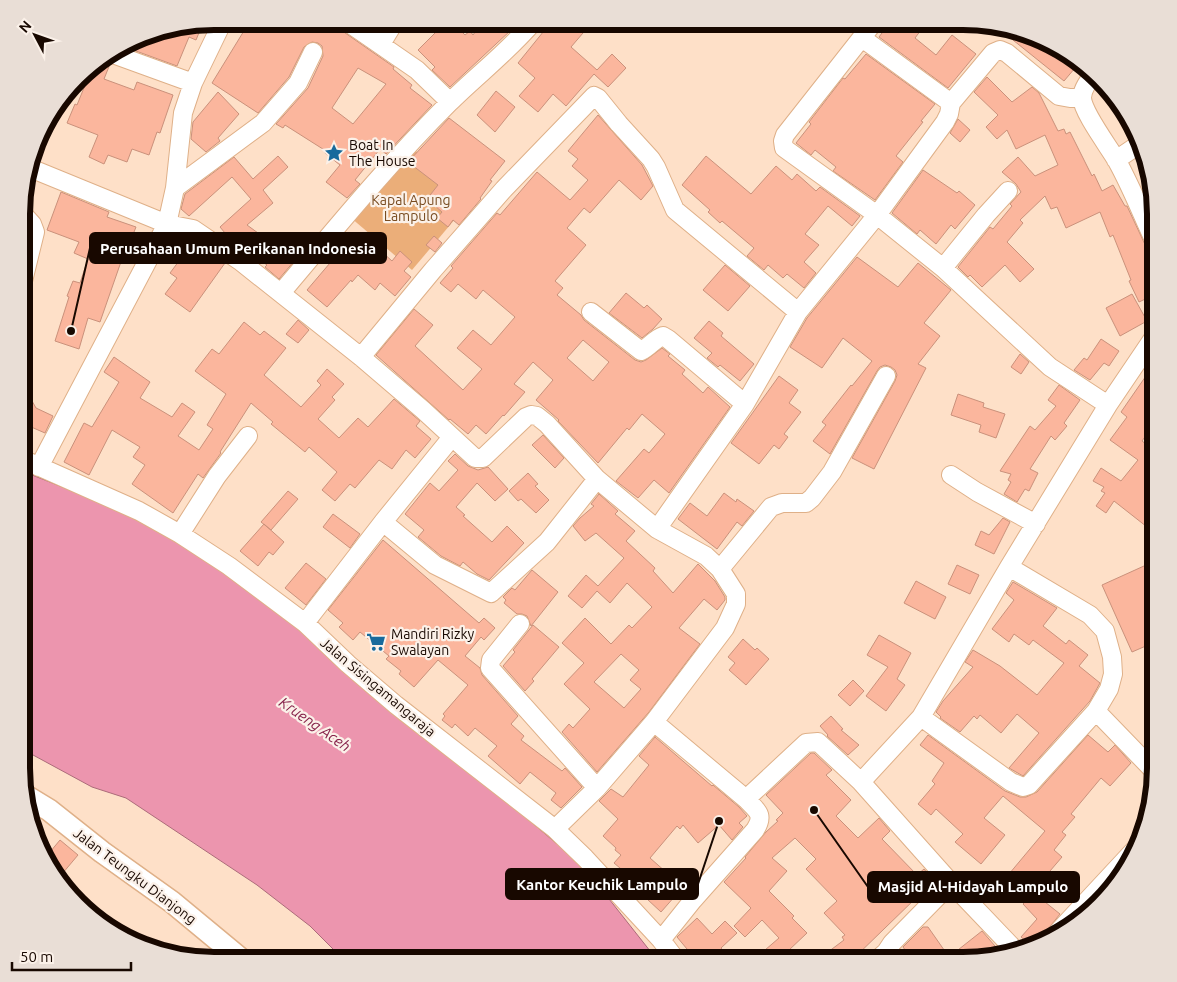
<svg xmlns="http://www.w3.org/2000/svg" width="1177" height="982" viewBox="0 0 1177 982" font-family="Ubuntu,sans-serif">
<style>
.green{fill:#ebae79}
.water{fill:#ec95ae;stroke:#ac6b7a}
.building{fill:#fbb69d;stroke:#ca917b;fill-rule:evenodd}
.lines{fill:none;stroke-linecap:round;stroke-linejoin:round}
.minor-casing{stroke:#dfb088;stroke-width:20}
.tertiary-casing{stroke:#dfb088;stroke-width:24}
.minor{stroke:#fff;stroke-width:18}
.tertiary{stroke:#fff;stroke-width:21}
.labels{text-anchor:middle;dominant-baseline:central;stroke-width:4.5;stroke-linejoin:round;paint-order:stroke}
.poi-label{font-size:14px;fill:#180800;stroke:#fbf1e9;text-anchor:start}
.park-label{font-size:14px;fill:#794c21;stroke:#fbf1e9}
.street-label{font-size:14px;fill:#180800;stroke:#fbf1e9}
.water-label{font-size:15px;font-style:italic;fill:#862149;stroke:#fbf1e9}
.rim{fill:none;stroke:#180800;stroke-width:6}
.leader{fill:none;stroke:#180800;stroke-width:2}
.callout-dot{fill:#180800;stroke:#fbf1e9;stroke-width:2}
.callout{fill:#180800;stroke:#180800;stroke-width:2}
.callout-label{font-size:15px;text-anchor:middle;font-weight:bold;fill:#fff}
</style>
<rect width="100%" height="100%" fill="#fee0c8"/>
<!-- green -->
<path class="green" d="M410 146 472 199 412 270 350 217Z"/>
<!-- water -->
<path class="water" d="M22 471 156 524 295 622 583 866 658 961 344 960 310 926 257 885 126 798 92 787 22 749Z"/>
<!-- building -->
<path class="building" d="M250 21H328L394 67 393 69 412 85 410 88 432 105 386 154 380 149 355 180 360 184 347 198 326 182 340 165 325 153 326 151 285 125 283 128 276 124 308 88 323 56 322 46 318 43 312 42 304 47 289 77 258 113 212 83ZM358 68 386 84 353 124 332 108Z
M483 21H512L508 27 511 30 450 87 432 70 435 67 418 50 443 25 446 28 448 24 452 28 455 25 465 35 470 31 473 35Z
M552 21H570L583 33 571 47 597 70 612 54 626 68 608 87 594 74 566 106 553 94 538 112 519 96 535 78 518 63Z
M884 22H911L921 30 915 38 936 55 952 35 976 54 948 88 879 37 882 33 880 32Z
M203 23 196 40 189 37 177 66 125 47 152 32Z
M1006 29 1037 36 1065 55 1062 58 1075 68 1064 81 1003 32Z
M866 54 935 104 921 121 923 122 896 156 903 162 875 200 833 171 836 167 815 150 811 155 796 143 811 124 809 122 843 78 845 79Z
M104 59 110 64 104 79 134 90 137 82 173 95 160 133 157 132 149 155 132 149 127 162 108 155 104 164 89 157 98 135 67 123 75 104 77 105 90 73 93 75 98 63Z
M987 77 1012 102 1032 87 1039 93 1058 131 1064 129 1066 134 1070 132 1092 176 1094 174 1102 191 1113 185 1125 206H1127L1155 266 1147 269 1156 287V294L1139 302 1129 281 1131 280 1113 235 1110 237 1100 212 1066 228 1057 207 1051 209 1045 196 1020 220 1023 223 1007 242 1034 269 1020 282 1005 265 982 287 970 275 968 277 958 267 990 227 993 229 1012 206 1010 204 1021 192 1016 184 1002 172 1018 157 1035 176 1058 165 1045 135 1016 149 1007 130 997 139 986 127 998 115 974 92Z
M496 91 515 107 495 132 477 115Z
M218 92 239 114 218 138 220 141 206 152 191 139 193 122Z
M598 115 642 165 653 186 641 200 619 180 590 213 584 208 567 228 586 245 555 281 563 288 557 295 581 315 584 320 635 360 641 362 646 360 662 348 670 354 668 356 685 370 682 374 703 393 708 387 730 407 669 493 654 480 638 498 616 481 644 449 649 453 665 434 642 414 629 430 627 428 598 463 558 421 559 420 536 400 553 380 533 362 514 384 525 392 504 416 503 415 486 434 476 425 468 434 450 419 449 420 376 355 414 309 433 325 415 346 463 390 482 369 457 348 473 330 491 345 515 317 483 290 476 299 458 284 451 292 440 283 453 268 451 266 497 213 500 215 537 172 570 200 588 180 572 166 578 159 568 151ZM583 340 609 362 593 381 567 358Z
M449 118 505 161 490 180 492 181 480 198 481 199 459 225 453 220 448 227 437 218 442 212 427 199 438 185 408 162Z
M958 119 970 130 960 142 950 133Z
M278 156 288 167 263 190 273 203 247 225 295 260 279 279 265 267 267 265 245 249 244 251 235 245 220 227 251 199 232 177 189 216 181 209 185 194 234 157 253 179Z
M706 156 751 194 776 166 792 180 797 174 816 191 820 187 860 216 852 226 828 206 805 234 819 245 804 262 816 273 804 288 787 274 783 278 768 265 764 270 747 256 754 248 722 221 720 223 708 212 710 210 682 185Z
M923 170 957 193 959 191 975 205 955 229 951 225 936 244 920 230 917 234 892 213Z
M61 192 109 212 107 217 136 227 124 257 123 256 100 322 88 318 79 349 55 341 69 297 67 296 73 281 80 283 88 259 74 253 79 242 47 230Z
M347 235 366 251 368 249 378 258 382 252 392 261 400 251 412 262 404 271 411 277 395 296 380 283 375 290 358 275 352 282 351 280 327 307 307 290 330 263 325 258 337 243 338 245Z
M434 236 442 243 435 252 426 245Z
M196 244 225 263 190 312 165 294 177 278 170 273 182 257 185 259Z
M857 257 898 287 918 263 951 290 924 323 940 336 918 364 926 368 874 469 852 458 895 381 897 375 895 370 891 367 885 365 880 367 877 371 830 454 813 441 826 425 822 422 851 385 852 386 872 361 843 338 822 368 790 347 807 318Z
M725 265 750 286 728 311 703 290Z
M626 293 644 308 647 305 662 319 653 329 642 338 609 313Z
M1132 294 1147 321 1120 336 1106 308Z
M298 320 309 330 298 343 286 334Z
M709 321 723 333 721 336 754 364 740 381 720 365 718 367 707 358 712 353 694 338Z
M244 322 260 335 264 331 286 348 264 375 301 407 321 385 317 381 327 369 344 384 332 397 335 400 318 419 339 438 358 418 368 427 394 399 420 421 416 426 431 439 415 458 406 450 392 469 379 460 355 488 350 484 335 501 322 490 337 472 309 447 305 452 271 424 273 422 251 403 220 452 221 453 203 478 198 474 173 513 132 484 145 465 133 457 140 447 112 430 89 475 64 462 84 423 92 427 119 382 104 372 114 357 150 382 140 398 172 417 182 403 195 412 178 436 199 450 213 429 207 425 226 394 195 371 212 349 219 354Z
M1101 339 1119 351 1109 366 1104 363 1090 380 1074 370 1084 358 1087 360Z
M1020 354 1029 362 1021 374 1011 367Z
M1148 373 1156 376V421L1142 441 1156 452V493L1149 501 1156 506V534L1114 501 1106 513 1096 506 1105 493 1101 491 1104 487 1093 481 1101 468 1121 481 1138 460 1110 440 1127 417 1121 412Z
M779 376 798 390 789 403 801 412 784 434 788 437 779 449 774 445 759 464 731 443Z
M23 385 36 408 53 416 45 433 22 423Z
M1059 385 1080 400 1064 423 1067 426 1055 440 1051 436 1030 469 1038 473 1029 491 1025 489 1017 502 1004 494 1011 482 1008 480 1011 474 1000 471 1030 426 1035 430 1056 406 1048 400Z
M958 394 984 403 983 407 1005 414 996 438 979 432 981 425 951 415Z
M543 435 564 458 555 468 532 445Z
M455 454 468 466 478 470 488 467 508 489 495 501 477 483 456 507 465 515 463 516 492 542 507 526 524 543 489 580 477 574 463 562 460 566 441 556 418 537 424 530 405 514 430 483 439 491 458 470 448 461Z
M528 473 538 484 535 486 549 500 536 513 521 499 518 501 509 491Z
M288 491 298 499 271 530 261 522Z
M724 493 736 502 737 499 754 511 742 526 737 522 717 549 678 519 690 503 707 516Z
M599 494 618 511 615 514 635 531 626 541 655 568 653 571 673 593 698 564 715 581 725 597V600L717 610 704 599 679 628 700 644 649 712 597 772 562 732 569 724 573 728 590 709 564 684 584 663 562 643 585 618 611 644 629 625 632 628 652 607 627 583 610 603 597 591 582 608 568 596 586 575 598 586 624 558 596 533 585 541 573 526 580 518 594 506 591 504ZM621 654 639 670 630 680 641 689 624 708 594 682Z
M333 514 360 534 350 548 323 527Z
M1003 518 1010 522 994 554 975 545 981 531 989 535Z
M264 524 284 542 273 555 269 552 258 566 240 551Z
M383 540 479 623 484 618 495 628 484 640 481 637 465 656 480 668 482 675 518 716 511 724 524 736 521 740 562 771 565 768 582 787 561 808 551 800 556 793 530 772 520 784 488 756 497 746 475 728 468 736 455 724 452 728 442 720 445 716 443 714 468 685 438 660 414 687 399 674 401 671 386 659 389 656 360 632 353 640 339 627 343 623 328 610Z
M1155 561V642L1132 652 1102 585Z
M306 563 326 579 306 605 285 588Z
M957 565 979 575 970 594 948 584Z
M532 570 558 592 531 626 527 616 522 614H517L504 603 506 600 503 597 512 588 515 590Z
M916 581 946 597 935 619 904 603Z
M1013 582 1057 608 1043 626 1066 644 1069 640 1088 655 1079 666 1100 683 1090 701 1023 776 1009 768 1039 733 1017 714 1001 733 980 715 977 719 974 716 960 732 940 718 941 717 936 712 943 701 973 667 965 662 973 650 1000 666 1037 695 1064 663 1033 640 1029 645 1014 634 1009 642 992 629 1014 600 1006 593Z
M533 625 559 647 532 679 534 681 525 691 503 666 515 652 513 650Z
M879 635 911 653 897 679 905 685 886 711 866 696 888 667 867 655Z
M743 639 755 650 757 648 769 659 746 685 729 670 735 663 728 657Z
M853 680 864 691 850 706 838 695Z
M831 716 843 729 841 730 859 745 848 755 827 736 828 735 820 726Z
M928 735 1005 791 1020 797H1026L1037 792 1088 735 1108 752 1115 745 1131 763 1110 786 1101 778 1071 814 1075 817 1062 832 1066 835 1054 850 1062 857 1038 885 1050 897 1045 902 1060 914 1048 929 1049 938 1037 946 1033 947 1021 937 1037 919 1023 904 1027 900 1004 880 1045 831 1003 796 984 818 1005 835 981 864 955 842 963 834 936 809 931 815 918 804 935 784 932 781 944 763 920 745Z
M655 737 712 786 713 785 739 807 747 816 739 823 743 827 732 840 719 825 698 843 683 825 680 829 677 826 650 858 683 887 661 912 647 899 651 894 614 863 621 855 615 850 616 848 603 836 618 819 599 801 611 789 623 797 649 765 639 756Z
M811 753H814L832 770 826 775 851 800 836 816 858 838 879 818 890 831 882 839 917 875 924 869 936 883 920 899 918 896 851 961H816L844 940 842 937 845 935 824 913 837 901 806 869 816 859 795 838 772 858 787 871 769 891 794 916 792 918 807 933 788 951 795 961H774L765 950 779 938 762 920 745 937 734 926 751 908 724 882 746 858 745 857 766 832 778 821 776 820 783 813 766 795Z
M60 840 78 855 62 874 45 858Z
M697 918 712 934 725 921 737 933 721 948 727 955 721 961H697L677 937Z
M923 927H928L949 957 982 931 995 946 980 957 963 961H913L903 947Z"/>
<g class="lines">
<!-- minor casing -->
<g class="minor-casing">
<path id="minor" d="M346 21 417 70 450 102
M874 22 785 135 783 141 784 148 877 215 943 268 1050 367 1108 405
M862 38 951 103
M381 44 395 21
M113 54 193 83
M1094 74C1089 80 1082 90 1082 98 1083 113 1109 147 1117 161 1132 188 1143 217 1156 244
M1116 160 1141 143
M30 168 167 224 193 229 240 261 361 357 423 410 475 458H483L526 417 531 415 537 416 547 424 597 479 657 529 706 556 720 569 736 594V604L725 628 654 722 597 788 555 829
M175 188 263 123 298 83 313 52
M943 268 986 215 1008 191
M23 281 35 232 32 224 23 214
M281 293C335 229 389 163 449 103 477 75 508 52 534 21
M591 312 641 351C650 347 654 339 663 336L668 339 745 404
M1142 355 1156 365
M361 357 433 270 504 189 594 96 598 98 619 124 651 159 656 167 675 210 798 312
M22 459 139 511 180 534 229 566 305 623 348 664 396 705 555 829 585 858 661 940 677 961
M39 467 167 224 175 188 183 113 193 83 223 21
M951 475 977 492 1036 524
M383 522 435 565 491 593 547 542 597 479
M657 529 745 404 798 312 877 215 945 122 949 114 951 103 993 53 1000 50 1007 53 1059 96 1070 98H1082
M180 534 217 476 248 436
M720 569 771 507 782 503H806L812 498 832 472 886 376
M305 623 383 522 452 437
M520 624 491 660 490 668 597 788
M1096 711 1155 772
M921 717 1011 782 1023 787 1029 785 1038 775 1096 711 1109 689 1113 674 1112 657 1105 631 1090 615 1009 567
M654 722 746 799C757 811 765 814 755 830L693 900 661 940
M861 782 921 717 1009 567 1108 405 1156 334
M746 799 806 743 818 742 861 782 951 883 1015 950
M1058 932 1138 846
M876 961 886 952 892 943 951 883"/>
</g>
<!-- tertiary casing -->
<g class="tertiary-casing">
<path id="tertiary" d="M26 796 49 810 102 852 172 902 242 960"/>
</g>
<!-- minor -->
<use href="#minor" class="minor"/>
<!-- tertiary -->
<use href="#tertiary" class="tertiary"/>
</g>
<!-- icons -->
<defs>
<g id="sight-bare" transform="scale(1.5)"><path d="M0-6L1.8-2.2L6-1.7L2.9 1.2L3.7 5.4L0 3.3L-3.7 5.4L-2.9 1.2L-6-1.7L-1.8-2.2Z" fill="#186a9c" stroke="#fbf1e9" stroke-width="2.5" paint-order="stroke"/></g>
<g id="supermarket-bare" transform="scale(1.5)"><path d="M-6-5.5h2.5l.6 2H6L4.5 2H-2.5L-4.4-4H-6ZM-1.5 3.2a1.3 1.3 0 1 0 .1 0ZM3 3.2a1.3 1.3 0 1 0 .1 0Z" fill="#186a9c" stroke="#fbf1e9" stroke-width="2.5" paint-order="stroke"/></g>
</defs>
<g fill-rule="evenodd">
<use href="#sight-bare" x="334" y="153"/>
<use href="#supermarket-bare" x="376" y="642"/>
</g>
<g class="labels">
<!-- poi labels -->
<g class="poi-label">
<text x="349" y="145">Boat In<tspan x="349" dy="16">The House</tspan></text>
<text x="391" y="634">Mandiri Rizky<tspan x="391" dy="16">Swalayan</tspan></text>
</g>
<!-- park labels -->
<g class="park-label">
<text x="411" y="200">Kapal Apung<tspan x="411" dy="16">Lampulo</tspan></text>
</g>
<!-- street labels -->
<g class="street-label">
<text transform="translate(378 687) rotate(40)">Jalan Sisingamangaraja</text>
<text transform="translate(135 876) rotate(37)">Jalan Teungku Dianjong</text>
</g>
<!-- water labels -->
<g class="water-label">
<text transform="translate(315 724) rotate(35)">Krueng Aceh</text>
</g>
</g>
<!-- crop -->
<path d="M0 0H1177V982H0ZM214 30H963A184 184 0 0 1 1147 214V768A184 184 0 0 1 963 952H214A184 184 0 0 1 30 768V214A184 184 0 0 1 214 30Z" fill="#e9ded6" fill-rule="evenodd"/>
<path class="rim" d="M214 30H963A184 184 0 0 1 1147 214V768A184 184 0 0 1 963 952H214A184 184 0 0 1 30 768V214A184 184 0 0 1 214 30Z"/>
<!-- callouts -->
<path class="leader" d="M71 331L90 248M719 821L698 884M814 810L868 887"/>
<g class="callout-dot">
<circle cx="71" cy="331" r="5"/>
<circle cx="719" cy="821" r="5"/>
<circle cx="814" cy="810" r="5"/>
</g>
<g class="callout">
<rect x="90" y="233" width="296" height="30" rx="5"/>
<rect x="506" y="869" width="192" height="30" rx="5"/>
<rect x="868" y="872" width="211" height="30" rx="5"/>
</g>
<g class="callout-label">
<text x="238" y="254">Perusahaan Umum Perikanan Indonesia</text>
<text x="602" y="890">Kantor Keuchik Lampulo</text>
<text x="973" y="892">Masjid Al-Hidayah Lampulo</text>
</g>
<!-- north arrow -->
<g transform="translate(35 35) rotate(311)" stroke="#fbf1e9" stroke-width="4" paint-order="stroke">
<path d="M0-4L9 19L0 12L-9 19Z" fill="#180800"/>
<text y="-8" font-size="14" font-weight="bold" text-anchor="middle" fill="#180800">N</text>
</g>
<!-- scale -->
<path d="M12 962v8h119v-8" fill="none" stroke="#180800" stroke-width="2.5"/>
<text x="20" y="962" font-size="15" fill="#180800" stroke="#fbf1e9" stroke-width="4" paint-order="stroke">50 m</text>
</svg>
